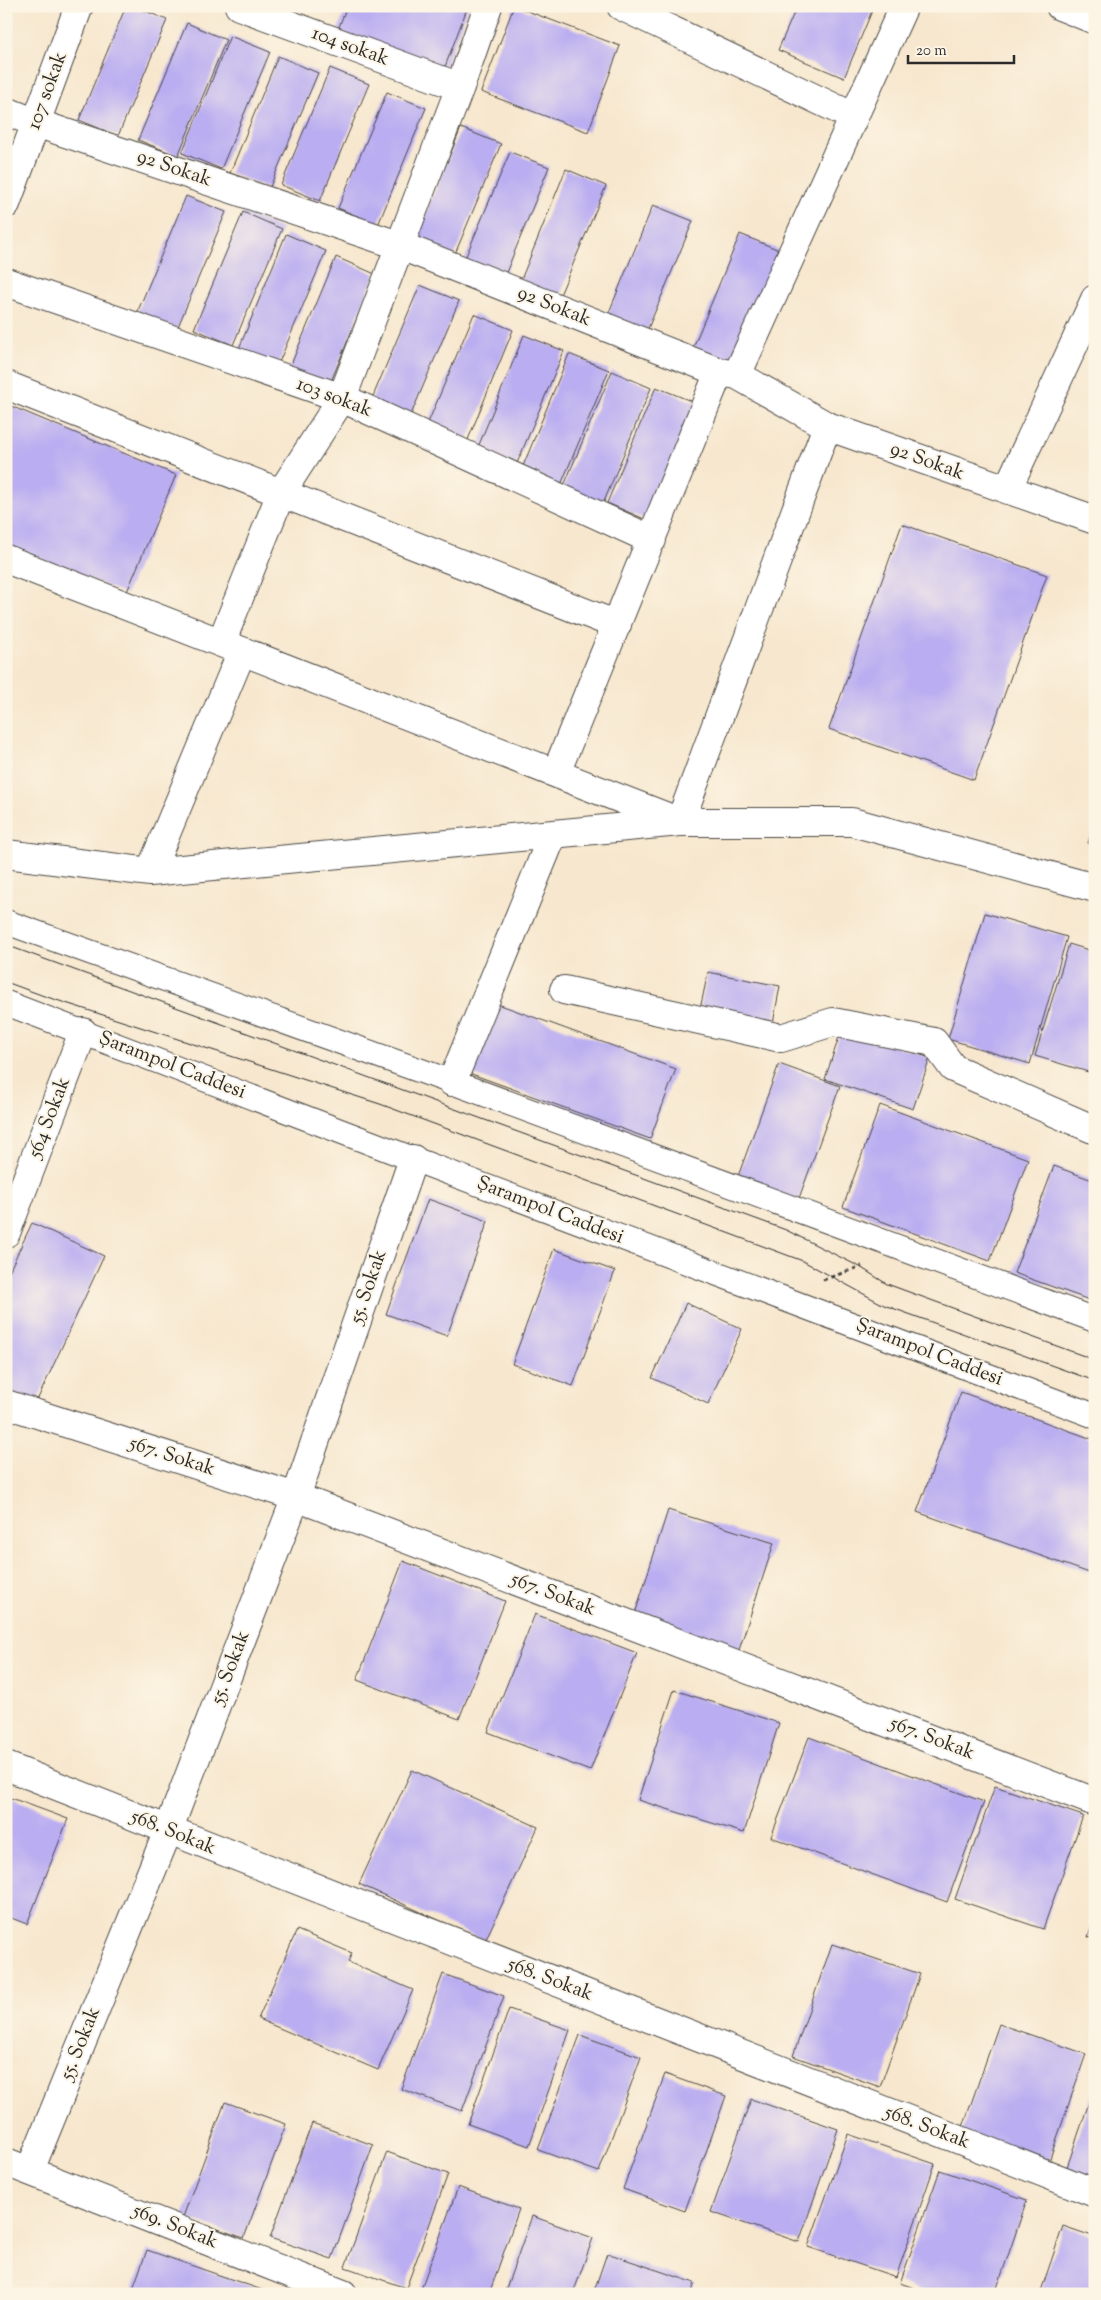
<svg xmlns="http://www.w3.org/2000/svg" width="1101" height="2300" viewBox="0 0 1101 2300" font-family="'Sorts Mill Goudy',serif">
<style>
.building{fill:#baadf1}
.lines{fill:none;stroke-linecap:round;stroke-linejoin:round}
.pedestrian-casing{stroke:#4a4743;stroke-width:26}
.minor-casing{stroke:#4a4743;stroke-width:30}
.path{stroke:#4a4743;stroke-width:3;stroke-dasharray:4 4;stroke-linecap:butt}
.pedestrian{stroke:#fff;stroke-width:24}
.minor{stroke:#fff;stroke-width:28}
.tram{stroke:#2b2b2b;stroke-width:1}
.labels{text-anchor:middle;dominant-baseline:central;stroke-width:4;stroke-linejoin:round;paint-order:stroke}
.street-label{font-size:20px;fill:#2b2b2b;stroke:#fcf5e5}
</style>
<rect width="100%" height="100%" fill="#fcf5e5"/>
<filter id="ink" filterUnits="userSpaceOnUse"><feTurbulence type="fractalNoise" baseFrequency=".02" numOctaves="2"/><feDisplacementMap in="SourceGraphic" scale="10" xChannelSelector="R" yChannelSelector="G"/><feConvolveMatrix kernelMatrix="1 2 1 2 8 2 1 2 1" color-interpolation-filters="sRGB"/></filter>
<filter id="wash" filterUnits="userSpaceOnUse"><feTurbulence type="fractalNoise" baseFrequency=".0096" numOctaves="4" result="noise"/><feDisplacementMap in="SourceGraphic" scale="20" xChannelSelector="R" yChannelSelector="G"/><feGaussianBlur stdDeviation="1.12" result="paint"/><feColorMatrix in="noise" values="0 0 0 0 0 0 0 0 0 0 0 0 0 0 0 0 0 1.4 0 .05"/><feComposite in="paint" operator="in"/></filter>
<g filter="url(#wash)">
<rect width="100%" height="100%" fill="#f7e7ce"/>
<g id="blocks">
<!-- building -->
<path class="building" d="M126 6H134L167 20 118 136 79 120Z
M347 6H468L443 72 337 32Z
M514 6 620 46 588 132 481 92Z
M797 6H874L844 78 778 50Z
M187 23 226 40 178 156 138 140Z
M230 36 270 52 221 169 182 153Z
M278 56 318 73 269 189 230 173Z
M330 68 369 84 320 201 281 185Z
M387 92 426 108 378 225 338 208Z
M461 128 501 144 452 261 413 245Z
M510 152 549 167 501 285 461 268Z
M566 169 606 186 557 302 518 287Z
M186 196 226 212 177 329 137 313Z
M653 205 693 221 644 338 605 322Z
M243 212 282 229 233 345 194 329Z
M286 234 326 251 277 367 238 351Z
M740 234 779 250 731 367 692 350Z
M336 257 375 274 327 391 287 374Z
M420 285 459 301 410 417 371 401Z
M474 314 513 330 465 447 425 430Z
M524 335 564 351 515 468 476 452Z
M569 354 609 370 560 487 521 471Z
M612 371 651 388 603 504 563 488Z
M656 387 696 403 647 520 607 503Z
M6 404 176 475 126 594 6 544Z
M902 524 1047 575 974 780 829 729Z
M1095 822V846L1088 843Z
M985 913 1067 937 1030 1064 948 1039Z
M1069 944 1095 952V1074L1035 1056Z
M708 972 780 986 772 1029 699 1014Z
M495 1003 676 1069 650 1139 469 1073Z
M842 1028 930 1058 913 1109 825 1079Z
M779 1064 840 1086 798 1201 737 1179Z
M880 1105 1028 1159 990 1261 843 1207Z
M1054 1166 1095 1181V1302L1014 1273Z
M428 1199 488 1221 447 1336 386 1314Z
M32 1223 104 1256 34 1407 6 1394V1278Z
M554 1249 615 1271 573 1386 512 1364Z
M686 1303 742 1329 708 1404 652 1378Z
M961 1392 1095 1440V1575L917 1512Z
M668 1510 774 1543 738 1653 633 1620Z
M403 1561 505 1601 459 1719 357 1680Z
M535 1614 637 1653 590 1771 488 1732Z
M674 1690 779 1723 744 1833 638 1800Z
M809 1737 984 1802 947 1902 771 1837Z
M412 1770 538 1827 485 1941 359 1884Z
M995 1786 1083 1816 1043 1929 955 1899Z
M11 1798 68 1819 27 1924 6 1916V1811Z
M1094 1918H1095V1939L1088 1937Z
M297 1930 352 1953 348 1962 413 1990 378 2070 258 2019Z
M832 1944 920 1974 880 2087 793 2056Z
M443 1974 504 1996 462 2111 401 2089Z
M509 2009 570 2030 529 2146 468 2124Z
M999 2024 1086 2054 1047 2167 959 2138Z
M580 2035 641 2057 599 2172 538 2150Z
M665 2074 726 2096 685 2211 623 2189Z
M1094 2088H1095V2180L1066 2170Z
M751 2099 838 2129 799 2242 711 2212Z
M225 2102 286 2124 244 2238 183 2217Z
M312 2123 373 2145 332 2259 270 2238Z
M848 2134 935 2164 896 2277 808 2247Z
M387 2152 448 2174 406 2288 345 2267Z
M940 2170 1027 2200 995 2294H931L900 2283Z
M458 2187 519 2209 489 2294H419Z
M532 2216 593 2238 573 2294H504Z
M1063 2226 1095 2237V2294H1040Z
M147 2250 271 2293V2294H131Z
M607 2253 695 2283 691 2294H593Z"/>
</g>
</g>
<g filter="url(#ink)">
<use href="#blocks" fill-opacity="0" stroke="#4a4743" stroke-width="1"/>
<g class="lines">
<!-- pedestrian casing -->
<g class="pedestrian-casing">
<path id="pedestrian" d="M6 922 452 1082 1095 1320
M6 1003 413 1159 1095 1416"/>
</g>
<!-- minor casing -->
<g class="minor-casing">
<path id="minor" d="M239 6 460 87
M621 6 854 117
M1060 6 1095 20
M6 111 36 123 401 246 719 372 737 375 827 426 1095 520
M6 204 79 6
M6 282 342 398 652 540
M737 375 904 6
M6 385 617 625
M1007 490 1095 299
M6 559 680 822 827 426
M221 643 281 493 342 398 460 87 488 6
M556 773 719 372
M6 854 150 872 680 822H852L1095 888
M150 872 242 651
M564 990 781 1038 833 1022 934 1042 953 1068 1095 1130
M452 1082 553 834
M6 1233 83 1032
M6 1404 296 1497 1095 1802
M6 1766 1095 2193
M6 2162 343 2294
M30 2170 168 1831 296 1497 413 1159"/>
</g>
<!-- path -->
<path class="path" d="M823 1280 862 1266"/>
<!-- pedestrian -->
<use href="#pedestrian" class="pedestrian"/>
<!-- minor -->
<use href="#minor" class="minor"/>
<!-- tram -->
<path class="tram" d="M6 945 786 1230 860 1267 887 1284 1095 1360
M6 982 44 996 380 1104 803 1261 884 1305 1095 1381"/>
</g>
</g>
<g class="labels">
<!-- street labels -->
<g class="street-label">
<text transform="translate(350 47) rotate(20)">104 sokak</text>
<text transform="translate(48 91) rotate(-70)">107 sokak</text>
<text transform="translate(174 169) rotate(19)">92 Sokak</text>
<text transform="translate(554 307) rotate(22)">92 Sokak</text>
<text transform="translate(334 398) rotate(21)">103 sokak</text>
<text transform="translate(927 462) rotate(20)">92 Sokak</text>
<text transform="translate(172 1066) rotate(21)">Şarampol Caddesi</text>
<text transform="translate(50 1118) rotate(-69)">564 Sokak</text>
<text transform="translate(550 1211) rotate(21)">Şarampol Caddesi</text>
<text transform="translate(369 1287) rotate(-71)">55. Sokak</text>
<text transform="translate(929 1353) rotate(21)">Şarampol Caddesi</text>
<text transform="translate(172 1457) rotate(18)">567. Sokak</text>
<text transform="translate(553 1595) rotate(21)">567. Sokak</text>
<text transform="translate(231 1668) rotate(-69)">55. Sokak</text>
<text transform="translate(932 1739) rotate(21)">567. Sokak</text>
<text transform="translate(173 1833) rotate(22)">568. Sokak</text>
<text transform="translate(550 1980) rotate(21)">568. Sokak</text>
<text transform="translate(81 2044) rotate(-68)">55. Sokak</text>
<text transform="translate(927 2128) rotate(21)">568. Sokak</text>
<text transform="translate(175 2227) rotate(22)">569. Sokak</text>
</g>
</g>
<!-- margin -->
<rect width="1101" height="2300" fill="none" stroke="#fcf5e5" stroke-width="25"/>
<!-- scale -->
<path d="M908 55v8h106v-8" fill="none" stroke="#2b2b2b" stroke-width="2.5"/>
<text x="916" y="55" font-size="15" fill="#2b2b2b" stroke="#fcf5e5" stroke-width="4" paint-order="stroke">20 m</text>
</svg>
